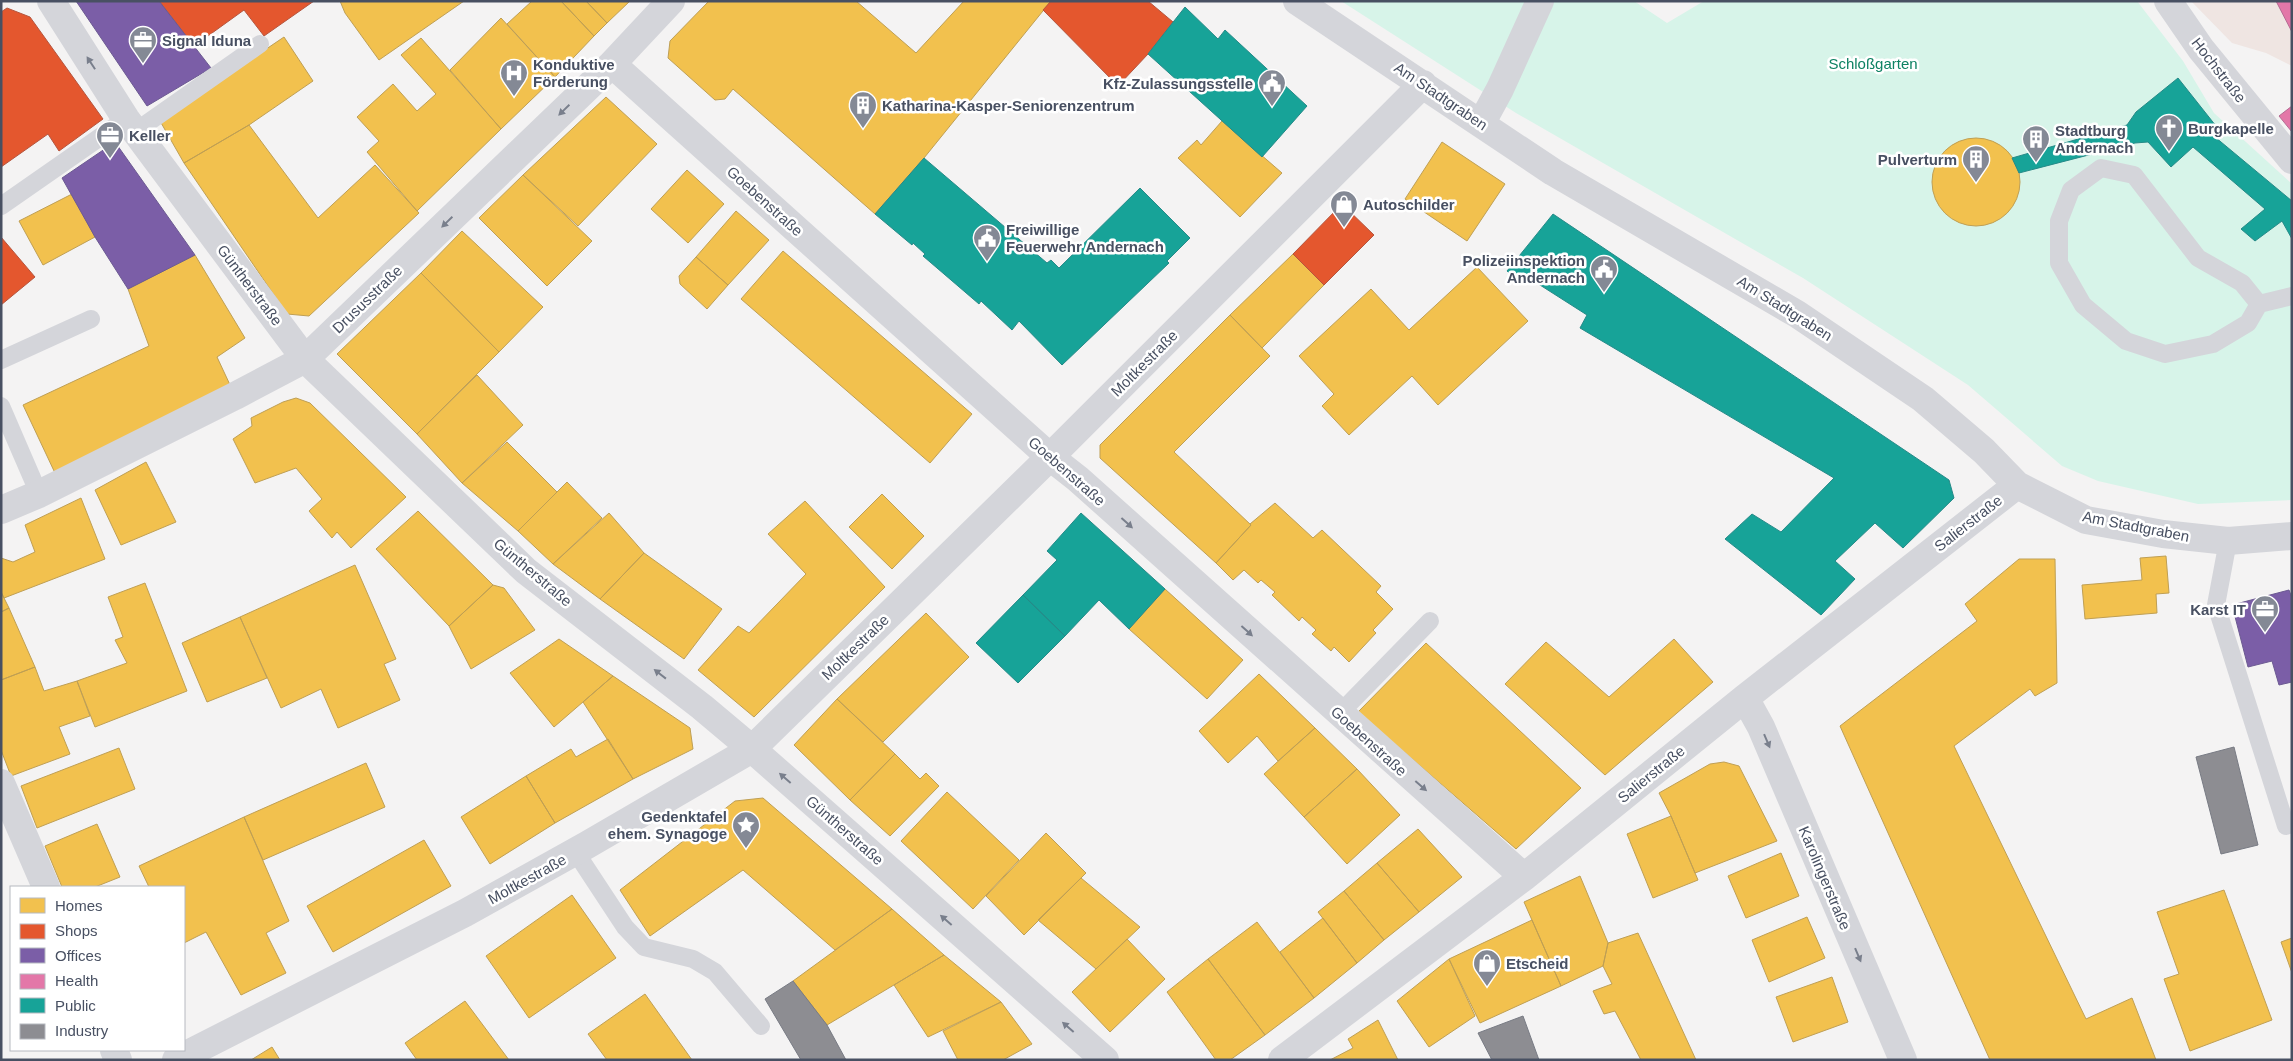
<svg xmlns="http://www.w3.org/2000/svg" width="2293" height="1061" viewBox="0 0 2293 1061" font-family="Arial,sans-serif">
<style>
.medical{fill:#efe5e2}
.green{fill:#d7f4e9}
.homes{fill:#f2c14e;stroke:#bf9f54}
.shops{fill:#e4572e;stroke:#b5553e}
.offices{fill:#7b5ea7;stroke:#6c5a92}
.health{fill:#e377a8;stroke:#b46b93}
.public{fill:#17a398;stroke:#268a88}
.industry{fill:#8d8d92;stroke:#787b84}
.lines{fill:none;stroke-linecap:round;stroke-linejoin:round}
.lane{stroke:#d4d5da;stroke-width:18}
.street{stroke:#d4d5da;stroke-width:28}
.oneway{fill:#797f8c}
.labels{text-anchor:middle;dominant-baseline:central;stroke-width:5;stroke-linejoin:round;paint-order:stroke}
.poi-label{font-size:15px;font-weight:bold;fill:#485062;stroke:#fff;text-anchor:start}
.park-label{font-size:15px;fill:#0e8263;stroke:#fff}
.street-label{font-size:15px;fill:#485062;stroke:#fff}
</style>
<rect width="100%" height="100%" fill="#f4f3f3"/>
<!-- medical -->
<path class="medical" d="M2191 1H2292V66L2266 53 2232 43Z"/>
<!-- green -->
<path class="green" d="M1341 1H1634L1667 23 1704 1H2137L2183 61 2214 113 2292 184V500L2198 504 2098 481 2062 466 1968 385 1803 278 1516 113Z"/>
<!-- homes -->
<path class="homes" d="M340 1H464L379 60 345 13Z
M532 1H561L594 36 555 77 507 24Z
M561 1H586L607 23 594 36Z
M586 1H630L607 23Z
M709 1H856L916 53 964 1H1051L924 158 875 214 733 89 725 99 715 100 668 58 670 41Z
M501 18 555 77 501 129 450 70Z
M284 37 313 81 249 125 184 163 160 121Z
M421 38 501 129 417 211 367 152 379 141 357 117 393 84 417 111 436 94 401 55Z
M606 97 657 144 578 226 523 175Z
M1222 121 1282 173 1240 217 1178 158 1197 140 1201 145Z
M249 125 318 218 375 165 419 213 309 316 287 314 184 163Z
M1932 182a44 44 0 1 1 88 0a44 44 0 1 1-88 0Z
M1442 142 1505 184 1467 241 1405 199Z
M687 170 724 204 688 243 651 209Z
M523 175 592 241 547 286 479 218Z
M72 194 95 237 43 265 19 221Z
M736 211 769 240 728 285 696 257Z
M462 231 543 307 499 352 421 273Z
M783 251 972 414 930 463 741 299Z
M1293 254 1324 285 1262 348 1230 315Z
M195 255 245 338 217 357 231 387 55 473 23 405 149 346 128 289Z
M696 257 728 285 707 309 680 284 679 276Z
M1477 267 1528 321 1438 405 1412 376 1349 435 1322 406 1334 394 1299 356 1371 289 1409 330Z
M421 273 499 352 417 434 337 354Z
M1230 315 1270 356 1174 452 1251 525 1216 563 1100 458V445Z
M477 375 523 425 462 483 417 434Z
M296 398 310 403 406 497 351 548 337 532 332 538 309 511 322 499 296 468 255 483 233 439 252 426 251 418 283 402Z
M507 442 557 492 518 531 462 483Z
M146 462 176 522 121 545 95 490Z
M567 482 602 518 553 564 518 531Z
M882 494 924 536 892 569 849 527Z
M81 498 105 559 4 598 1 592V558L13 562 35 552 25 525Z
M805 501 885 587 754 717 698 670 738 626 749 633 806 574 768 534Z
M1275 503 1313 538 1322 530 1381 586 1376 592 1393 609 1373 630 1376 633 1349 662 1334 647 1331 651 1312 634 1316 630 1302 617 1299 621 1272 595 1275 592 1261 580 1258 583 1244 570 1233 580 1216 563 1251 525 1250 524Z
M418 511 493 585 449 626 376 549Z
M609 513 644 553 600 599 553 564Z
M644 553 722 609 684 659 600 599Z
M2166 556 2169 593 2156 594 2157 613 2085 619 2082 585 2142 580 2140 558Z
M2019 559H2055L2057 683 2035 696 2030 689 1954 746 2086 1019 2132 998 2156 1060H1990L1840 726 1977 621 1965 604Z
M355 565 396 659 384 664 400 700 338 728 321 689 281 708 240 617Z
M145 583 187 691 95 727 77 681 127 663 115 640 123 637 108 597Z
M493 585 504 588 535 630 471 669 449 626Z
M1165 589 1243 660 1207 699 1129 629Z
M1 592 9 608 1 612Z
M9 608 35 667 1 680V612Z
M926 613 969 657 883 742 837 699Z
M240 617 267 678 207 702 182 643Z
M559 639 613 676 554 727 510 673Z
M1674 639 1713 682 1605 775 1505 684 1546 642 1609 697Z
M1426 643 1581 788 1516 849 1358 712Z
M35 667 44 691 77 681 90 716 59 727 70 754 11 776 1 750V680Z
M1259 674 1315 728 1278 761 1257 736 1228 763 1199 731Z
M613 676 690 728 693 749 633 779 583 702Z
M837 699 895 754 850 800 794 745Z
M1315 728 1357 769 1304 817 1264 774Z
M608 739 633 779 555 823 526 776 571 749 576 757Z
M119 748 135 789 37 828 21 786Z
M895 754 920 779 926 773 939 786 890 836 850 800Z
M1724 762 1739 766 1777 841 1695 873 1671 816 1659 793 1710 764Z
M366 763 385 807 263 860 244 817Z
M1357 769 1400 815 1347 864 1304 817Z
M526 776 555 823 490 864 461 817Z
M947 792 1019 860 973 909 901 841Z
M763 798 892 909 835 950 743 870 650 936 620 890 735 801Z
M1671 816 1698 880 1653 898 1627 834Z
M244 817 289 921 266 933 286 973 241 995 206 932 184 943V887H149L139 866Z
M97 824 120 877 95 887H62L45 846Z
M1418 829 1462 877 1419 912 1377 863Z
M1046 833 1086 873 1024 935 986 896Z
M424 840 451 886 333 952 307 906Z
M1781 853 1799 896 1746 918 1728 876Z
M1377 863 1419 912 1384 940 1344 891Z
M1580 876 1608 943 1603 966 1561 986 1524 902Z
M1081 878 1140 927 1096 969 1038 920Z
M2224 890 2272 1020 2190 1051 2164 979 2179 974 2157 912Z
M1344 891 1384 940 1357 963 1318 912Z
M572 895 616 958 529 1018 486 956Z
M892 909 944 955 827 1025 793 981Z
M1807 917 1825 958 1769 982 1752 940Z
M1323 918 1357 963 1314 998 1280 952Z
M1532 920 1561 986 1480 1023 1449 959Z
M1257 922 1314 998 1265 1035 1208 959Z
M1638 933 1696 1060H1641L1615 1011 1604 1014 1593 991 1612 984 1603 966 1608 943Z
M2292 938V973L2281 942Z
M1127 939 1165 979 1110 1032 1072 992Z
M944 955 1001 1002 928 1037 894 985Z
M1208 959 1265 1035 1230 1060H1216L1167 992Z
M1449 959 1475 1016 1429 1047 1397 1001Z
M1832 977 1848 1022 1793 1042 1776 997Z
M645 994 692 1060H607L588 1034Z
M465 1001 509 1060H417L405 1043Z
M1001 1002 1032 1044 1003 1060H958L943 1031Z
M1378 1020 1398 1060H1330L1353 1048 1348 1039Z
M272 1047 280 1060H251Z"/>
<!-- shops -->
<path class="shops" d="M159 1H314L264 36 244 10 194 46Z
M1051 1H1148L1173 22 1148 54 1118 86 1043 10Z
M7 8 30 17 103 119 59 151 48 134 1 167V12Z
M1342 204 1374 235 1324 285 1293 254Z
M1 237 35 277 1 305Z"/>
<!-- offices -->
<path class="offices" d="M76 1H159L211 68 147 106Z
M115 142 195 255 128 289 95 237 62 178Z
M2289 590 2292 598V682L2279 685 2272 661 2248 667 2232 605Z"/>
<!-- health -->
<path class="health" d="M2276 1H2292V32Z
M2292 106V132L2279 116Z"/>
<!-- public -->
<path class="public" d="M1185 7 1218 39 1225 30 1307 106 1262 157 1148 54Z
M2178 78 2216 126 2209 132 2292 201V239L2282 221 2255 241 2241 229 2265 209 2193 147 2171 167 2148 142 2135 143 2019 173 2012 158 2127 125 2136 112Z
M924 158 1047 263 1051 260 1059 268 1140 188 1190 238 1167 261 1169 263 1062 365 1019 321 1012 330 981 301 979 304 923 256 925 254 913 243 912 245 875 214Z
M1553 214 1949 480 1954 498 1903 548 1875 523 1835 561 1855 579 1821 615 1725 539 1752 514 1781 532 1834 478 1580 328 1587 315 1529 278 1523 284 1507 271Z
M1081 513 1165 589 1129 629 1099 600 1065 636 1023 595 1057 560 1047 551Z
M1023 595 1065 636 1018 683 976 643Z"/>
<!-- industry -->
<path class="industry" d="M2234 747 2258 845 2221 854 2196 757Z
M793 981 827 1025 846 1060H801L765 999Z
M1523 1016 1539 1060H1492L1478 1033Z"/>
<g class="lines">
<!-- lane -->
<path class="lane" d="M136 131 260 44
M1 206 126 119
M2259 304 2242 283 2198 258 2134 175 2101 168 2071 190 2059 221V263L2083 305 2126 341 2165 354 2213 344 2248 323 2259 304 2292 296
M1 360 91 319
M1 406 39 494
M2228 541 2216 605 2286 826
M1339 714 1430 621
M575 851 625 927 644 947 693 959 715 972 761 1026"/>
<!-- street -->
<path class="street" d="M51 1 126 119 305 359 526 571 702 707 752 749 1105 1060
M1297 1 1553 172 1797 314 1923 399 1984 451 2017 485 2086 520 2163 534 2228 541 2292 536
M2168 1 2201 49 2292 160
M612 64 1050 457 1078 479 1524 877
M1481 124 1500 89 1540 1
M1 510 39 494 235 396 305 359 612 64 671 1
M1745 698 1761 727 1903 1060
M1 783 46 887
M114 1050 118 1060
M176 1060 465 913 587 845 752 749 1050 457 1423 84
M1282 1060 1524 877 1745 698 2017 485"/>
</g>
<!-- one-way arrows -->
<defs><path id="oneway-solid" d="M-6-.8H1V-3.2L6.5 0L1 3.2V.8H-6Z" transform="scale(1.25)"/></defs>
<g class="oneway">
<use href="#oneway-solid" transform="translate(91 63) rotate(-123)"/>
<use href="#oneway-solid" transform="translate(564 110) rotate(136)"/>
<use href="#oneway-solid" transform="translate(447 222) rotate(136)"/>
<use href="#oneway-solid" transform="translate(1127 523) rotate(42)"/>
<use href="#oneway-solid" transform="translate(1247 631) rotate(42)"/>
<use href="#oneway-solid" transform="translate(660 674) rotate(-142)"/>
<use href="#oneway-solid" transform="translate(1767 741) rotate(67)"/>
<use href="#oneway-solid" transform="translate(785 778) rotate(-139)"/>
<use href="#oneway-solid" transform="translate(1421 786) rotate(41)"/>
<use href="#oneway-solid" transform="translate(946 920) rotate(-139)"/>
<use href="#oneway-solid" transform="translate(1858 955) rotate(67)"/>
<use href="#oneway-solid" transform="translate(1068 1027) rotate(-139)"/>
</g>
<!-- icons -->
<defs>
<g id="office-pin" transform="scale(1.4375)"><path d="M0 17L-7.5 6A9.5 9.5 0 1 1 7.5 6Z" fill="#848995" stroke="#fff"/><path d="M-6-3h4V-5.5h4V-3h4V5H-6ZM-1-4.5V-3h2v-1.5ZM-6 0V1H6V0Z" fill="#fff"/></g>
<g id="hospital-pin" transform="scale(1.4375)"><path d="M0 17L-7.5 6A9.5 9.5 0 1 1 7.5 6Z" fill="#848995" stroke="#fff"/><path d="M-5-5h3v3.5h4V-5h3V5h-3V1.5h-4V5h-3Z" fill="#fff"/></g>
<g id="civic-pin" transform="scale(1.4375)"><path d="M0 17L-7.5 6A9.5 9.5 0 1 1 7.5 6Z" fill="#848995" stroke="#fff"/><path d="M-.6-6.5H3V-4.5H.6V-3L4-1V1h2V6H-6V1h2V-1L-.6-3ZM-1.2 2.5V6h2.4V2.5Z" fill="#fff"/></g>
<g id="building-pin" transform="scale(1.4375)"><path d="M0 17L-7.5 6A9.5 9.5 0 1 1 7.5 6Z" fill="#848995" stroke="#fff"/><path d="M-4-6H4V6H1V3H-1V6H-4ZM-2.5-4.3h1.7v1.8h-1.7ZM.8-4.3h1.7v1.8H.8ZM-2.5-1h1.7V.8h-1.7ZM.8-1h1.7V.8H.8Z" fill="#fff"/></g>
<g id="church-pin" transform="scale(1.4375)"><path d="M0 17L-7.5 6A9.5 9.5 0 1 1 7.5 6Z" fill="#848995" stroke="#fff"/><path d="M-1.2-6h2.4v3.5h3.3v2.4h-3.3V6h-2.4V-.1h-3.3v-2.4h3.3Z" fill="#fff"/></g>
<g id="shop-pin" transform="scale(1.4375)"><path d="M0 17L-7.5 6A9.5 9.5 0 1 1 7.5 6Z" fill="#848995" stroke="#fff"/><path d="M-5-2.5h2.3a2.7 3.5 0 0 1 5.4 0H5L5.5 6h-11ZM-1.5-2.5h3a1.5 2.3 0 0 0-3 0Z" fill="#fff"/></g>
<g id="sight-pin" transform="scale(1.4375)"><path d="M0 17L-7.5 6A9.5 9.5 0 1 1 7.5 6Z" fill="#848995" stroke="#fff"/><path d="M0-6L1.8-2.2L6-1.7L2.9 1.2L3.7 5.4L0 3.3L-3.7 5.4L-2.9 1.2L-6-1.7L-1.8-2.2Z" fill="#fff"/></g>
</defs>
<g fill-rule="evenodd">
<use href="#office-pin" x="143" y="40"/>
<use href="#hospital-pin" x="514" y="73"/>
<use href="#civic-pin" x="1272" y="83"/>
<use href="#building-pin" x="863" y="105"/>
<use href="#church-pin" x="2169" y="128"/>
<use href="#office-pin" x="110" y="135"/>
<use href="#building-pin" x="2036" y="139"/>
<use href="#building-pin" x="1976" y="159"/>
<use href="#shop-pin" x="1344" y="204"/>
<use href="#civic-pin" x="987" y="238"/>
<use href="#civic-pin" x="1604" y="269"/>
<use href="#office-pin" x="2265" y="609"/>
<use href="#sight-pin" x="746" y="825"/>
<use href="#shop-pin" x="1487" y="963"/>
</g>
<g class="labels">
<!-- poi labels -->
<g class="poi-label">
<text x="162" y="40">Signal Iduna</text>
<text x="533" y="64">Konduktive<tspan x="533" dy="17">Förderung</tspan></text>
<text x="1253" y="83" text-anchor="end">Kfz-Zulassungsstelle</text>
<text x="882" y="105">Katharina-Kasper-Seniorenzentrum</text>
<text x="2188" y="128">Burgkapelle</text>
<text x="2055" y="130">Stadtburg<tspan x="2055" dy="17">Andernach</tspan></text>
<text x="129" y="135">Keller</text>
<text x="1957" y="159" text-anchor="end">Pulverturm</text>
<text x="1363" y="204">Autoschilder</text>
<text x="1006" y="229">Freiwillige<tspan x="1006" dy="17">Feuerwehr Andernach</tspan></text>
<text x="1585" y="260" text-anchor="end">Polizeiinspektion<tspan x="1585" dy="17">Andernach</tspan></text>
<text x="2246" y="609" text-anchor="end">Karst IT</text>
<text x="727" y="816" text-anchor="end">Gedenktafel<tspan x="727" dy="17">ehem. Synagoge</tspan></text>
<text x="1506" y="963">Etscheid</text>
</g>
<!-- park labels -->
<g class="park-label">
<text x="1873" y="63">Schloßgarten</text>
</g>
<!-- street labels -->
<g class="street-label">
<text transform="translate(2219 70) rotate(52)">Hochstraße</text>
<text transform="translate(1441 96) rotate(34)">Am Stadtgraben</text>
<text transform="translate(765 201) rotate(42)">Goebenstraße</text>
<text transform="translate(250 285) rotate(53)">Güntherstraße</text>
<text transform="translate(367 299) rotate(-44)">Drususstraße</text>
<text transform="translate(1785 308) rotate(32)">Am Stadtgraben</text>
<text transform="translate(1144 363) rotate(-45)">Moltkestraße</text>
<text transform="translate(1067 471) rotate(41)">Goebenstraße</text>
<text transform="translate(1968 523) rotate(-38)">Salierstraße</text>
<text transform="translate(2136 526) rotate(11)">Am Stadtgraben</text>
<text transform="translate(533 572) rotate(40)">Güntherstraße</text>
<text transform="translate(855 647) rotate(-44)">Moltkestraße</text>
<text transform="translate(1369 741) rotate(42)">Goebenstraße</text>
<text transform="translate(1651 774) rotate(-39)">Salierstraße</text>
<text transform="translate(845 830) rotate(41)">Güntherstraße</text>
<text transform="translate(1825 878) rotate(67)">Karolingerstraße</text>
<text transform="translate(527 879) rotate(-29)">Moltkestraße</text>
</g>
</g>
<!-- border -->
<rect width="2293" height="1061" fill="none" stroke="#485062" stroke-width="5"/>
<!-- legend -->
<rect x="10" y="886" width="175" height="165" fill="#ffffff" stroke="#b6b9c0"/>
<rect x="20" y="898" width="25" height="15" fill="#f2c14e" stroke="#b6b9c0"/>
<text x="55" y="911" font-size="15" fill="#485062">Homes</text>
<rect x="20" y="924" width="25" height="15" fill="#e4572e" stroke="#b6b9c0"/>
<text x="55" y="936" font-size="15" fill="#485062">Shops</text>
<rect x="20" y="948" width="25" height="15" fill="#7b5ea7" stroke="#b6b9c0"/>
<text x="55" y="961" font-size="15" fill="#485062">Offices</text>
<rect x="20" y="974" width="25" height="15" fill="#e377a8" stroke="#b6b9c0"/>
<text x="55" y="986" font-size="15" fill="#485062">Health</text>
<rect x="20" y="998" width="25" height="15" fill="#17a398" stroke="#b6b9c0"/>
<text x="55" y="1011" font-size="15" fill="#485062">Public</text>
<rect x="20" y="1024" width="25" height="15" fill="#8d8d92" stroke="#b6b9c0"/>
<text x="55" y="1036" font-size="15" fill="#485062">Industry</text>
</svg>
